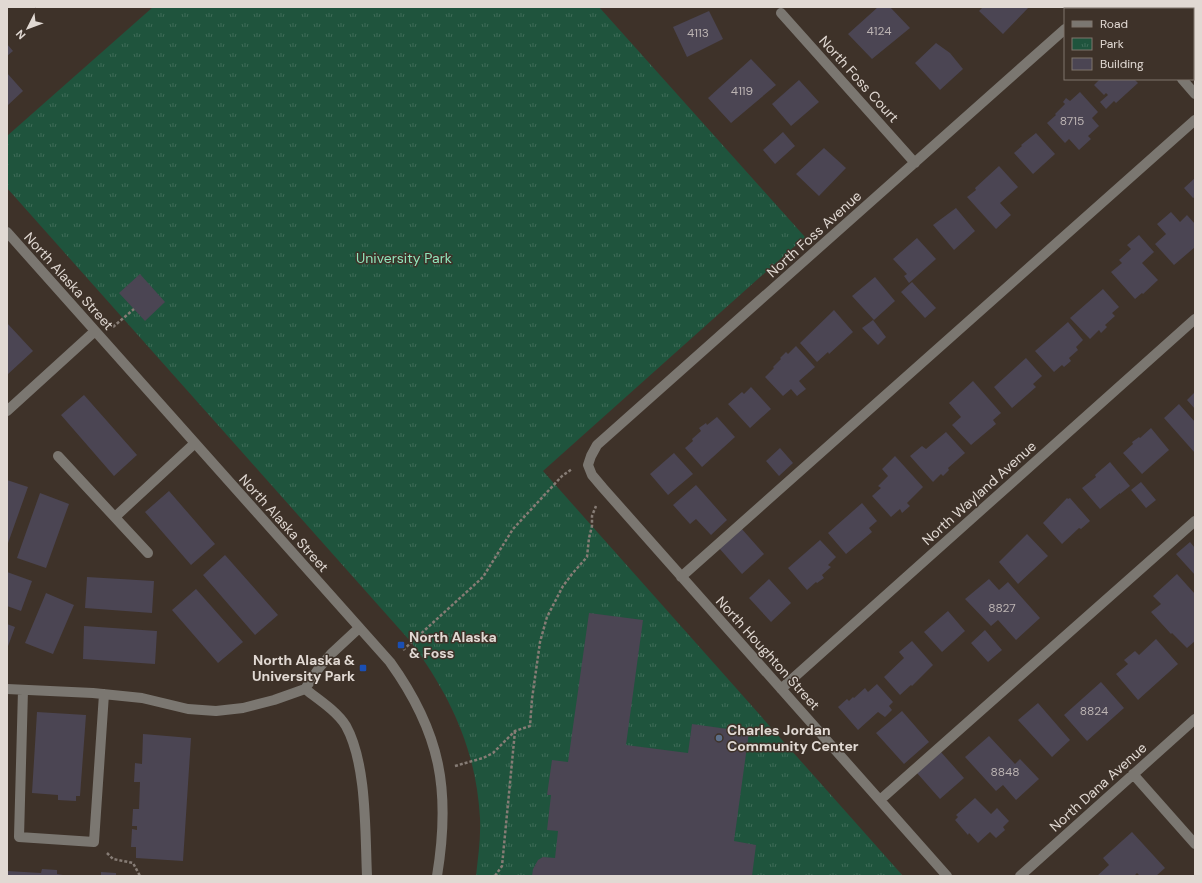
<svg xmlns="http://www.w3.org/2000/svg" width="1202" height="883" viewBox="0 0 1202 883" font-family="'DM Sans',sans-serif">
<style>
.park{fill:url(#park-tufts)}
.building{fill:#4b4553}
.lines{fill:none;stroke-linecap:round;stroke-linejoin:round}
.path{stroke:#867c75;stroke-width:2.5;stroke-dasharray:3 2;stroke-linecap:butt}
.minor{stroke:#7b7771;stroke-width:10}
.transit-dot{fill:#1a4fb4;stroke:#3e3229;stroke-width:1.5}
.service-dot{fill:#5c6f8a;stroke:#3e3229;stroke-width:1.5}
.labels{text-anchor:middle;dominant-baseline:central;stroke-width:3;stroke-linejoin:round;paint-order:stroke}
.number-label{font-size:12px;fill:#bcb4b3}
.street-label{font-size:14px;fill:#e1d9d3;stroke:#3e3229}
.park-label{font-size:14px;fill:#90e6bc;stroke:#3e3229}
.poi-label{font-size:14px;font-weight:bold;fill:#e1d9d3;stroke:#3e3229;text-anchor:start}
</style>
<defs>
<pattern id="park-tufts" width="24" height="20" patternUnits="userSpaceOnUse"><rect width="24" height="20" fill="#1f543d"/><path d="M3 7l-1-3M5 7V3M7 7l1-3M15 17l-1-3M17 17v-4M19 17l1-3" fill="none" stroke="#3f6c58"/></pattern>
</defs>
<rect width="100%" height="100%" fill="#3e3229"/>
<!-- park -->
<path class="park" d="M153 7H599L805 237 543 471 903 876H476C478 857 481 838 480 818 476 749 451 697 411 642L7 188V136Z"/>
<!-- building -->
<path class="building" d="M878 7H890L910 28 872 59 848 34Z
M983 7H1029L1003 34 979 11Z
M1173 7H1195V14L1193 16V9H1175Z
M709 11 723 39 687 57 673 27Z
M936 43 950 53 963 69 940 90 915 63Z
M7 44 13 51 7 56Z
M751 59 776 85 731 123 708 98Z
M7 73 23 91 7 106Z
M1100 79H1134L1138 83 1116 103 1114 101 1106 109 1100 102 1108 95 1106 93 1104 95 1094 85Z
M799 80 819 102 791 126 772 104Z
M1080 92 1098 112 1092 118 1099 126 1088 136 1091 139 1079 150 1069 139 1065 143 1047 123 1056 115 1055 114 1065 104 1063 102 1066 98 1070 101Z
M783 132 795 146 775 164 763 150Z
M1036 133 1055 154 1033 174 1014 153 1022 146 1021 145Z
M824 148 846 168 819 196 796 174Z
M999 166 1018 187 1000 203 1011 215 996 229 967 197 976 190 975 188Z
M1195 178V197L1193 198 1184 188Z
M956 208 975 231 954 250 933 225Z
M1171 212 1180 222 1187 215 1195 224V247L1174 265 1155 244 1166 234 1157 224Z
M1139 235 1154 252 1142 263 1158 280 1143 294 1142 293 1135 299 1111 272 1122 263 1119 260 1131 249 1127 245Z
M917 238 936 259 909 283 904 276 907 274 893 259Z
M140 274 165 302 145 321 119 293Z
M875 277 895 301 874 320 852 296Z
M912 282 936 308 925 318 901 292Z
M1103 289 1119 307 1112 313 1115 316 1105 325 1107 327 1101 333 1099 330 1090 339 1070 318Z
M834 310 853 332 829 354 828 352 817 362 800 343Z
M873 320 886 337 878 345 862 328Z
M1068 322 1083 340 1076 347 1078 350 1069 358 1071 361 1064 367 1062 365 1054 372 1035 351Z
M7 323 33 351 7 375Z
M796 346 815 367 799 381 806 389 797 396 791 389 783 396 765 377 774 368 773 367 781 359 780 358 786 352 788 354Z
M1026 358 1042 376 1033 384 1036 387 1012 408 994 387Z
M973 381 1001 413 993 420 996 424 971 445 952 425 961 417 949 403Z
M751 387 771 409 750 428 728 404 742 392 744 394Z
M1195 392V409L1187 400Z
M84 395 137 455 114 476 61 415Z
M1179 404 1195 422V453L1164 418Z
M717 417 735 437 702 467 685 448 693 441 692 439 701 431 699 428 706 423 707 425Z
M1151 428 1169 450 1142 474 1123 453 1133 444 1132 442 1139 437 1140 438Z
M946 432 965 453 948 468 949 470 943 476 941 474 933 482 910 456 922 446 926 449Z
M780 448 793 463 779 476 766 461Z
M674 453 693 474 668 495 650 474Z
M895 456 923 487 907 503 910 506 902 513 900 509 891 517 872 496 881 488 878 486 888 476 882 469Z
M1110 462 1130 486 1120 494V493L1100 509 1082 488 1096 477 1095 475Z
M7 480 28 487 7 546Z
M1141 482 1156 500 1146 508 1131 490Z
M696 485 727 520 711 535 696 519 690 524 673 505Z
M169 491 215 544 191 565 145 512Z
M40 493 69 504 46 568 17 558Z
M1067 498 1068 499 1070 498 1090 521 1081 529 1079 528 1062 544 1043 523Z
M862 503 877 521 869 528 872 532 846 554 828 533Z
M741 528 764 554 742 574 719 548Z
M1027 534 1048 556 1018 584 999 562Z
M820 540 836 557 828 565 831 567 822 575 824 578 817 583 816 582 807 590 788 568Z
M1190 542 1195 548V575L1176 554Z
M225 555 278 615 255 635 203 575Z
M7 572 32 581 21 611 7 606Z
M1177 574 1195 594V641L1187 648 1172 633 1171 634 1151 612 1161 604 1153 596Z
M87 577 154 581 152 613 85 608Z
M769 579 791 603 771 622 749 598Z
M989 579 999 590 1008 582 1040 618 1016 640 998 620 991 626 965 599Z
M196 589 243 642 218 663 172 610Z
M46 593 74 605 53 654 25 643Z
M948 611 965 631 942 652 924 632Z
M589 613 643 620 626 745 688 753 692 724 749 732 734 841 756 845 752 876H532L533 869 538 860 543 857 555 858 558 831 547 830 551 795H547L552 760 568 762Z
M7 624 15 627 7 649Z
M84 626 157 631 155 664 83 659Z
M985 630 1002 650 988 662 971 643Z
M1156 639 1178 664 1138 700 1116 674 1128 664 1124 660 1135 651 1139 655Z
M912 641 933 665 912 686 911 685 900 695 884 677 904 658 899 652Z
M1101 682 1124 708 1087 741 1064 715Z
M877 684 893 702 889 706 892 710 885 717 878 712 858 730 838 707 847 699 849 701 853 697 854 698 865 688 868 692Z
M1038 703 1070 740 1052 757 1018 720Z
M902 711 929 742 904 764 876 733Z
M37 712 86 715 80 796H76V801L58 800V795L32 793Z
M143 734 191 738 183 861 136 858V847H131L132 829 137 830V826H132L133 809H139L140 782H134L135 763 142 764Z
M989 736 1015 764 1020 759 1039 779 1016 800 1003 785 996 791 965 757Z
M940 751 964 778 940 799 917 773Z
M975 798 991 814 997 808 1009 821 1003 827 1005 830 996 838 990 832 978 843 969 833 968 835 955 820 958 817 956 815Z
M1132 832 1165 868 1156 876H1140L1137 873 1134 876H1097L1109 865 1103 858Z
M42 869 57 870V874L63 875V876H7V871L41 873Z
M101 872 116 873V876H101Z"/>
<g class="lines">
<!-- path -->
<path class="path" d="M113 327 134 309
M403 650 483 577 513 529 562 476 572 469
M455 766 483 758 493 753 515 731 530 726 532 699 540 642 547 617 563 586 572 574 587 557 589 538 592 526V516L596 506
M107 853 113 859 133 863 140 876
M495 876 502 866 515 731"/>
<!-- minor -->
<path class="minor" d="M1116 7 1118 9
M1088 9 1091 7
M781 13 915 163
M1182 79 1195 94
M7 232 390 662C441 733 451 791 437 876
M7 411 95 331
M58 456 148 553
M115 517 195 443
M681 577 1195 120
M7 689 93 693 142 698 188 709 216 711 243 708 274 700 305 689 319 668 331 654 359 628
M305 689C318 699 338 712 346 726 367 764 365 832 367 876
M781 689 1195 319
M23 690 19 837 94 842 104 694
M1133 774 1195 844
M880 800 1195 521
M947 876 603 488 592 475 588 465 591 456 597 445 1065 29
M1020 876 1195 719"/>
</g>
<!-- markers -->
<g class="transit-dot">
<rect x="397" y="641" width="8" height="8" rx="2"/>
<rect x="359" y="664" width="8" height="8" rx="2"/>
</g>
<circle class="service-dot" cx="719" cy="738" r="4"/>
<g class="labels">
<!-- number labels -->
<g class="number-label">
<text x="879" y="31">4124</text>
<text x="698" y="33">4113</text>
<text x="742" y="91">4119</text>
<text x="1072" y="121">8715</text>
<text x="1002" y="608">8827</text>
<text x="1094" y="711">8824</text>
<text x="1005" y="772">8848</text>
</g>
<!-- street labels -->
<g class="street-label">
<text transform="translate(859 79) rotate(48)">North Foss Court</text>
<text transform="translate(814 234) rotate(-42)">North Foss Avenue</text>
<text transform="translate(69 281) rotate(48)">North Alaska Street</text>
<text transform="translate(979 493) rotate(-42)">North Wayland Avenue</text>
<text transform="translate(284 523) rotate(48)">North Alaska Street</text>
<text transform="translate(768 653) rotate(48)">North Houghton Street</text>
<text transform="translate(1098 787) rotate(-42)">North Dana Avenue</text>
</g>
<!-- park labels -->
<g class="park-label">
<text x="404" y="258">University Park</text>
</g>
<!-- poi labels -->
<g class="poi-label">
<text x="409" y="637">North Alaska<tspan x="409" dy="16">&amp; Foss</tspan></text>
<text x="355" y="660" text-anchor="end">North Alaska &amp;<tspan x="355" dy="16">University Park</tspan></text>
<text x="727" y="730">Charles Jordan<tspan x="727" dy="16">Community Center</tspan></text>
</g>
</g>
<!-- border -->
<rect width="1202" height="883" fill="none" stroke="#e1d9d3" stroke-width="16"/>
<!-- legend -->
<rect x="1064" y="8" width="130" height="72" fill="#3e3229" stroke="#7f756d"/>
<rect x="1072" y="21" width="20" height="6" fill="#7b7771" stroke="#7f756d"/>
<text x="1100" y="28" font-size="12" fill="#e1d9d3">Road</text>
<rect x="1072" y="38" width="20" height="12" fill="url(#park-tufts)" stroke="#7f756d"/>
<text x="1100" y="48" font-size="12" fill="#e1d9d3">Park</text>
<rect x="1072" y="58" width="20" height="12" fill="#4b4553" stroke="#7f756d"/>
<text x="1100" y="68" font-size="12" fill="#e1d9d3">Building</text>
<!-- north arrow -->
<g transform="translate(28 28) rotate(228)" stroke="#3e3229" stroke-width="3" paint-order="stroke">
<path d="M0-3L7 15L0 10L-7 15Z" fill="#e1d9d3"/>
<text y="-6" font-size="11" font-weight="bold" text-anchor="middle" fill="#e1d9d3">N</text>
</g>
</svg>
